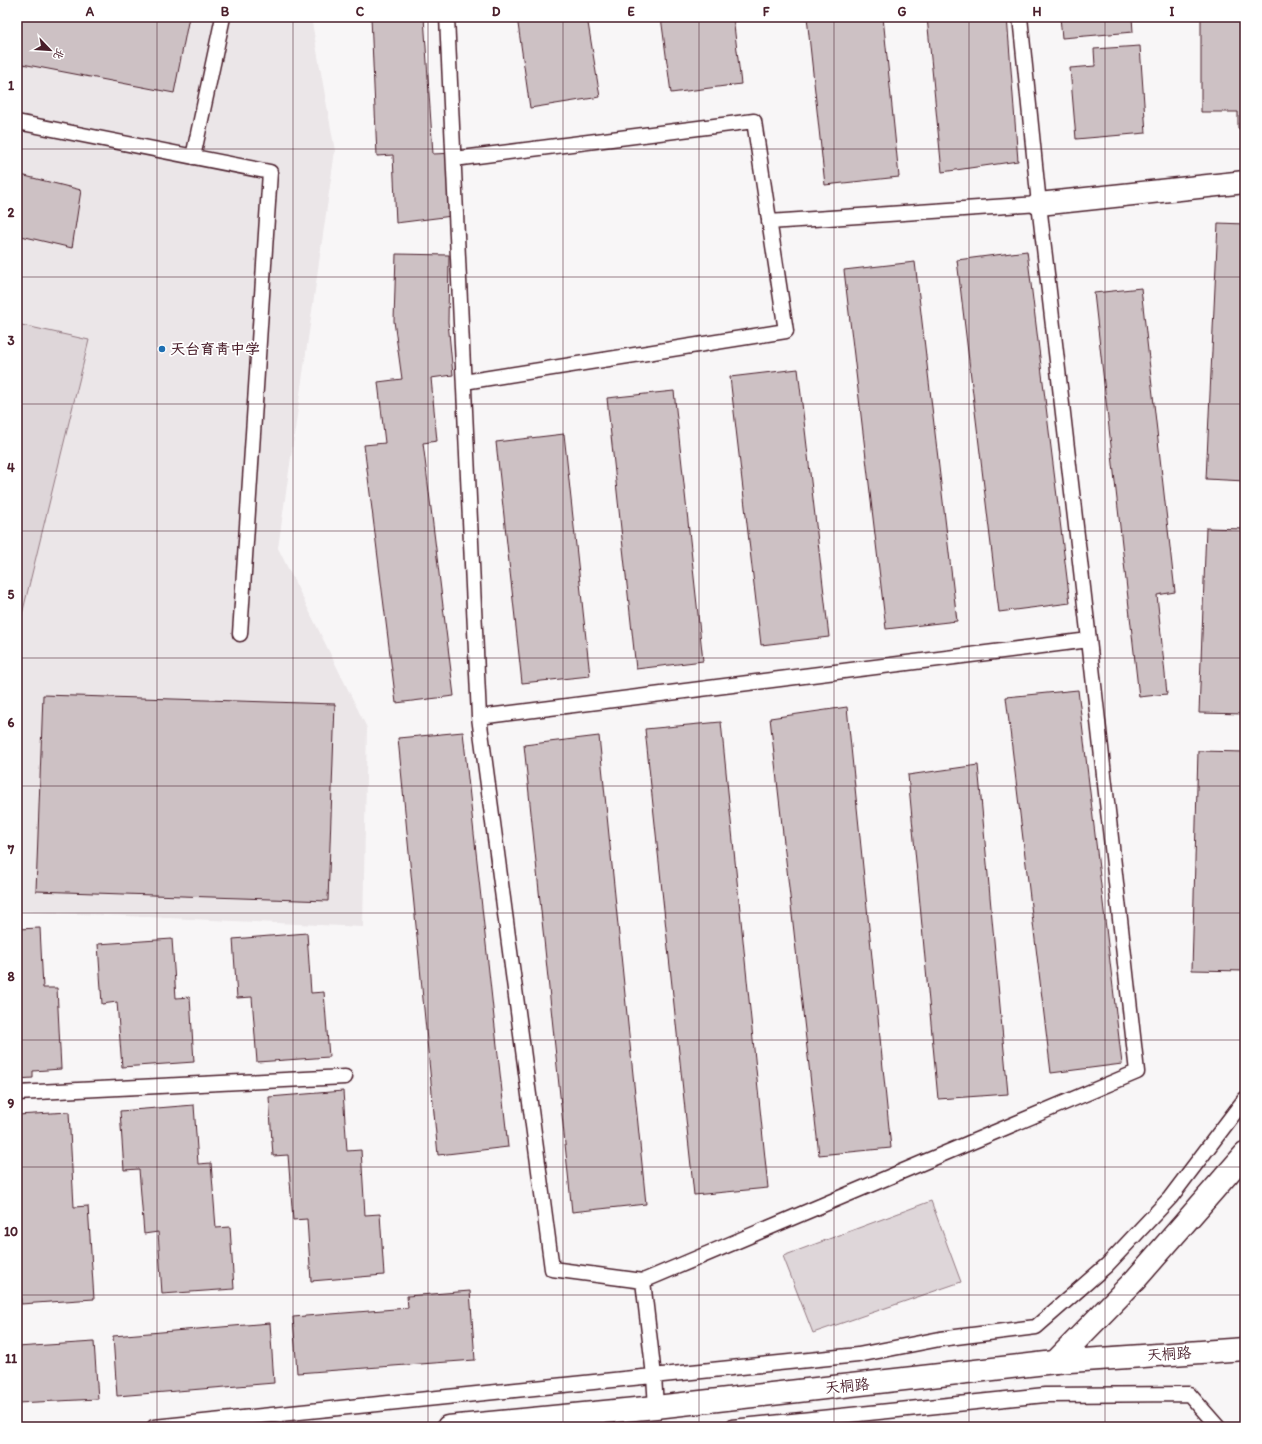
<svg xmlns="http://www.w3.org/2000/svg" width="1262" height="1444" viewBox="0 0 1262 1444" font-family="Itim,'LXGW WenKai TC',sans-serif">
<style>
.built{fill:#ebe6e8}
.green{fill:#ded6d9;stroke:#947a82}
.building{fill:#cdc1c4;stroke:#4a1f2b}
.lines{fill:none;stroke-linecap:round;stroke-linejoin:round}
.lane-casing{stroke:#4a1f2b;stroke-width:17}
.street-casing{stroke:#4a1f2b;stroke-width:25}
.secondary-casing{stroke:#4a1f2b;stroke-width:25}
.primary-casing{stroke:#4a1f2b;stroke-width:25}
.lane{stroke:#fff;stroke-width:14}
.street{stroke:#fff;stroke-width:22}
.secondary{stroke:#fff;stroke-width:22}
.primary{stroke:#fff;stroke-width:22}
.grid{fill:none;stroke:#4a1f2b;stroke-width:1;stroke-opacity:0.55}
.poi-dot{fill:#1f6fb2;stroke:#fff;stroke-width:1.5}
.labels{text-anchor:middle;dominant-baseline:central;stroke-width:3.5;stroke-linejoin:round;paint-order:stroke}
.poi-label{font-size:15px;font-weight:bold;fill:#4a1f2b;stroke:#fff;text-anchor:start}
.street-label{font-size:15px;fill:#4a1f2b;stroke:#fff}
.neatline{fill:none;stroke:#4a1f2b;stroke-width:1.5}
.grid-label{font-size:13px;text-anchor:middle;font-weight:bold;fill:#4a1f2b}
</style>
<rect width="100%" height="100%" fill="#f8f6f7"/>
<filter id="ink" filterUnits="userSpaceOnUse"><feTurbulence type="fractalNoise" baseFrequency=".025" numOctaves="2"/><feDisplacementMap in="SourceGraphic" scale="8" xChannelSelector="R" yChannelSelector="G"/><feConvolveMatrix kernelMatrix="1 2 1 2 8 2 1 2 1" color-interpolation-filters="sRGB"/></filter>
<g filter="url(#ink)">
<!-- built -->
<path class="built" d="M17 17H311L335 151 278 548 367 728 363 927 17 911Z"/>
<!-- green -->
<path class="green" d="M17 324 89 340 17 635Z
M931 1201 961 1282 813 1333 783 1256Z"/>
<!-- building -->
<path class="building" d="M21 17H189L174 93 17 63V38Z
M371 17H424L433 154 455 153 460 215 396 223 393 155 377 156Z
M517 17H587L600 97 530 108Z
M661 17H733L741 84 671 93Z
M807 17H883L899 177 825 185Z
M927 17H1007L1018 161 942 172Z
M1060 17H1132L1133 32 1062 38Z
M1201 17H1245V129H1238V112H1201Z
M1140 46 1146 133 1076 139 1070 68 1095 66 1094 49Z
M17 174 81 190 72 248 17 235Z
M1218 223 1245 224V481L1206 479Z
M1027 251 1070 603 999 612 957 260Z
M396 254 449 255 448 322 453 375 431 378 437 441 423 443 454 696 396 703 364 445 385 443 378 382 402 379 394 321Z
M915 262 957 621 886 629 844 270Z
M1141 288 1175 592 1157 595 1167 694 1139 697 1094 293Z
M798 369 829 637 761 645 730 377Z
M674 391 703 661 636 669 607 398Z
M564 434 590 676 522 683 496 442Z
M1206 528 1245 529V714L1199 713Z
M1078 690 1122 1064 1051 1073 1006 697Z
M43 695 335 704 328 901 36 891Z
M847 707 891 1148 819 1155 770 718Z
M721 722 768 1188 694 1195 645 729Z
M463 732 508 1147 438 1155 398 738Z
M599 736 646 1204 572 1212 524 745Z
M1198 751 1245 752V971L1192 970Z
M978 765 1008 1094 938 1099 908 775Z
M40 928 43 988H57L61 1069 33 1071V1078L17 1079V929Z
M307 933 311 993 324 992 329 1057 257 1062 252 997 237 998 233 939Z
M172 939 176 998 190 997 194 1062 122 1067 117 1002 102 1004 98 944Z
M343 1091 347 1151 361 1150 365 1215 380 1214 384 1275 311 1281 307 1219 293 1220 288 1155 273 1156 269 1097Z
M194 1105 198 1164 211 1163 216 1228 230 1227 234 1289 162 1294 158 1232 144 1234 139 1169 124 1170 120 1111Z
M69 1112 74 1207 88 1206 94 1299 21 1304 17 1236V1115Z
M470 1291 475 1360 297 1373 293 1317 408 1308 407 1296Z
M270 1323 274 1383 117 1396 113 1336Z
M94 1342 98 1399 17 1403V1347Z"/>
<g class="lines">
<!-- lane casing -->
<g class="lane-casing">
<path id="lane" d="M447 17 479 717 552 1269 643 1281 1137 1072 1089 640
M17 122 270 172 240 634
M193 157 223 17
M454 159 754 121 786 331 464 382
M769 222 1039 204
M479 717 1089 640 1039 204 1020 17
M17 1093 345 1077
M643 1281 654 1376 656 1407
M154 1427 858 1355 940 1339 1036 1327 1107 1265 1170 1198 1245 1099
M732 1427 1045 1395 1189 1394 1218 1427"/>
</g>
<!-- street casing -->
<g class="street-casing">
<path id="street" d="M1039 204 1245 182"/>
</g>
<!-- secondary casing -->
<g class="secondary-casing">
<path id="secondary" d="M448 1427 656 1407 1055 1362 1245 1349"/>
</g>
<!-- primary casing -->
<g class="primary-casing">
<path id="primary" d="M1055 1362 1135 1280 1245 1154"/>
</g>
<!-- lane -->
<use href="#lane" class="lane"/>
<!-- street -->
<use href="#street" class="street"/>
<!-- secondary -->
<use href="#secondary" class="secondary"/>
<!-- primary -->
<use href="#primary" class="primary"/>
</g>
</g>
<!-- grid -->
<path class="grid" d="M157 17V1427M293 17V1427M428 17V1427M563 17V1427M699 17V1427M834 17V1427M969 17V1427M1105 17V1427M17 149H1245M17 277H1245M17 404H1245M17 531H1245M17 658H1245M17 786H1245M17 913H1245M17 1040H1245M17 1167H1245M17 1295H1245"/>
<!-- markers -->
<circle class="poi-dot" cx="162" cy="349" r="4"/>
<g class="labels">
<!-- poi labels -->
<g class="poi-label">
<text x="170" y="349">天台育青中学</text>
</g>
<!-- street labels -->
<g class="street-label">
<text transform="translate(1169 1354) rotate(-4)">天桐路</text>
<text transform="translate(847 1386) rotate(-6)">天桐路</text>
</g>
</g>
<!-- margin -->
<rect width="1262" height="1444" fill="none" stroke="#fff" stroke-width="44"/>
<!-- north arrow -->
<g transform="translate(50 50) rotate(115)" stroke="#ffffff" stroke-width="3" paint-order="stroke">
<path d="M0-3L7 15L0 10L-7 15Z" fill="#4a1f2b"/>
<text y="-6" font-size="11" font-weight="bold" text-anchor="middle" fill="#4a1f2b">北</text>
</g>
<rect x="22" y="22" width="1218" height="1400" class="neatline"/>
<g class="grid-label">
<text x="90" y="16">A</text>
<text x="225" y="16">B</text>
<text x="360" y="16">C</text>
<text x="496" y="16">D</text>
<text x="631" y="16">E</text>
<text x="766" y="16">F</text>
<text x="902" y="16">G</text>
<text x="1037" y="16">H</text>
<text x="1172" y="16">I</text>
<text x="11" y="90">1</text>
<text x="11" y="217">2</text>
<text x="11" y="345">3</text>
<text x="11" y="472">4</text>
<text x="11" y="599">5</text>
<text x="11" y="727">6</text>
<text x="11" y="854">7</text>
<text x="11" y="981">8</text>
<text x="11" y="1108">9</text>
<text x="11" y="1236">10</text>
<text x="11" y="1363">11</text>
</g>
</svg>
